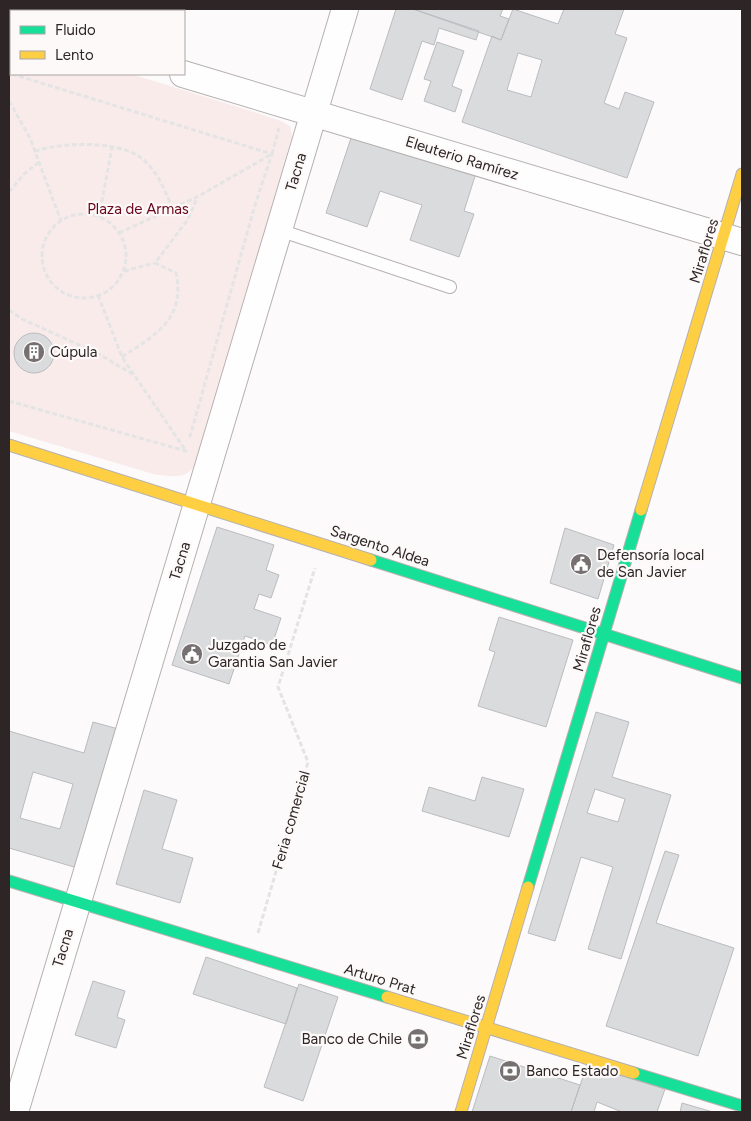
<svg xmlns="http://www.w3.org/2000/svg" width="751" height="1121" viewBox="0 0 751 1121" font-family="Figtree,sans-serif">
<style>
.green{fill:#faebeb}
.building{fill:#d9dbdd;stroke:#bbbcbf;fill-rule:evenodd}
.lines{fill:none;stroke-linecap:round;stroke-linejoin:round}
.lane-casing{stroke:#b6b1b1;stroke-width:14}
.street-casing{stroke:#b6b1b1;stroke-width:28}
.fast-casing{stroke:#b6b1b1;stroke-width:13}
.slow-casing{stroke:#b6b1b1;stroke-width:13}
.path{stroke:#e4e4e4;stroke-width:3;stroke-dasharray:5 2.5;stroke-linecap:butt}
.lane{stroke:#fffefe;stroke-width:12}
.street{stroke:#fffefe;stroke-width:26}
.fast{stroke:#16e098;stroke-width:11}
.slow{stroke:#ffcf43;stroke-width:11}
.labels{text-anchor:middle;dominant-baseline:central;stroke-width:4.5;stroke-linejoin:round;paint-order:stroke}
.street-label{font-size:15px;fill:#2e2626;stroke:#fdf9f9}
.park-label{font-size:15px;fill:#690619;stroke:#fdf9f9}
.poi-label{font-size:15px;fill:#2e2626;stroke:#fdf9f9;text-anchor:start}
</style>
<rect width="100%" height="100%" fill="#fcfafa"/>
<!-- green -->
<path class="green" d="M9 36 11 37V74H131L248 110 281 121 290 126 292 136 204 441C194 475 189 480 153 474L9 431Z"/>
<!-- building -->
<path class="building" d="M396 9H413L479 31 476 40 439 28 434 45 422 41 402 100 370 89Z
M413 9H503L500 16 509 19 501 40Z
M513 9 558 24 564 9H624L615 34 627 38 604 103 619 109 625 92 654 102 627 178 462 122 492 36 501 40ZM518 53 542 60 531 97 507 90Z
M437 42 464 51 452 86 462 90 455 112 424 101 431 81 424 79Z
M353 132 476 173 464 211 474 214 459 257 410 240 422 205 380 191 367 227 326 213Z
M14 353a20 20 0 1 1 40 0a20 20 0 1 1-40 0Z
M217 527 274 545 266 570 279 575 271 598 259 594 254 609 281 618 272 645 245 636 229 684 172 665Z
M565 528 614 545 598 599 550 583Z
M499 617 573 640 546 727 478 706 495 652 489 650Z
M596 712 629 722 612 777 671 795 621 959 588 949 613 867 581 857 555 941 528 933ZM595 789 625 799 618 822 587 813Z
M93 722 122 730 81 869 9 848V731L84 753ZM33 772 73 784 60 829 20 818Z
M482 777 524 789 509 837 422 811 429 787 475 801Z
M144 790 177 800 162 849 193 858 180 903 116 884Z
M665 851 679 855 656 923 734 948 698 1056 606 1026Z
M206 957 297 988 286 1024 193 994Z
M93 981 125 991 117 1017 125 1020 116 1048 75 1035Z
M299 984 338 997 303 1101 264 1087Z
M490 1056 580 1085 571 1112H472Z
M587 1065 665 1089 657 1112H622L597 1102 594 1112H571Z
M682 1103 713 1112H680Z"/>
<g class="lines">
<!-- lane casing -->
<g class="lane-casing">
<path id="lane" d="M279 230 450 287"/>
</g>
<!-- street casing -->
<g class="street-casing">
<path id="street" d="M9 22 11 23
M183 74 742 242
M15 1112 345 9"/>
</g>
<!-- fast casing -->
<g class="fast-casing">
<path id="fast" d="M371 560 742 678
M9 881 387 997
M528 887 641 510
M634 1073 742 1106"/>
</g>
<!-- slow casing -->
<g class="slow-casing">
<path id="slow" d="M9 445 371 560
M641 510 742 174
M387 997 634 1073
M461 1112 528 887"/>
</g>
<!-- path -->
<path class="path" d="M12 74 272 154 255 205 189 440
M9 101 30 138 61 221
M35 151C63 142 125 139 147 163 159 175 165 191 172 207
M9 192 24 174 39 162
M42 256a42 42 0 1 1 84 0a42 42 0 1 1-84 0Z
M99 217 112 147
M119 233 197 197 272 154 279 128
M124 271 155 263
M98 295 122 357 186 451
M9 310 22 319 97 353 134 375
M122 357C155 335 186 319 176 273L155 263 188 219 197 198
M9 401 186 451V448
M258 933 308 762 278 687 315 568"/>
<!-- lane -->
<use href="#lane" class="lane"/>
<!-- street -->
<use href="#street" class="street"/>
<!-- fast -->
<use href="#fast" class="fast"/>
<!-- slow -->
<use href="#slow" class="slow"/>
</g>
<!-- icons -->
<defs>
<g id="building-disc" transform="scale(1.125)"><circle r="9.5" fill="#767070" stroke="#fdf9f9"/><path d="M-4-6H4V6H1V3H-1V6H-4ZM-2.5-4.3h1.7v1.8h-1.7ZM.8-4.3h1.7v1.8H.8ZM-2.5-1h1.7V.8h-1.7ZM.8-1h1.7V.8H.8Z" fill="#fff"/></g>
<g id="civic-disc" transform="scale(1.125)"><circle r="9.5" fill="#767070" stroke="#fdf9f9"/><path d="M-.6-6.5H3V-4.5H.6V-3L4-1V1h2V6H-6V1h2V-1L-.6-3ZM-1.2 2.5V6h2.4V2.5Z" fill="#fff"/></g>
<g id="bank-disc" transform="scale(1.125)"><circle r="9.5" fill="#767070" stroke="#fdf9f9"/><path d="M-6-4H6V4H-6ZM0-2.3a2.3 2.3 0 1 0 0 4.6a2.3 2.3 0 1 0 0-4.6Z" fill="#fff"/></g>
</defs>
<g fill-rule="evenodd">
<use href="#building-disc" x="34" y="352"/>
<use href="#civic-disc" x="581" y="564"/>
<use href="#civic-disc" x="192" y="654"/>
<use href="#bank-disc" x="418" y="1039"/>
<use href="#bank-disc" x="510" y="1071"/>
</g>
<g class="labels">
<!-- street labels -->
<g class="street-label">
<text transform="translate(462 158) rotate(17)">Eleuterio Ramírez</text>
<text transform="translate(296 172) rotate(-73)">Tacna</text>
<text transform="translate(704 251) rotate(-73)">Miraflores</text>
<text transform="translate(380 546) rotate(18)">Sargento Aldea</text>
<text transform="translate(180 561) rotate(-73)">Tacna</text>
<text transform="translate(587 639) rotate(-74)">Miraflores</text>
<text transform="translate(291 820) rotate(-74)">Feria comercial</text>
<text transform="translate(63 948) rotate(-73)">Tacna</text>
<text transform="translate(380 979) rotate(17)">Arturo Prat</text>
<text transform="translate(471 1027) rotate(-73)">Miraflores</text>
</g>
<!-- park labels -->
<g class="park-label">
<text x="138" y="209">Plaza de Armas</text>
</g>
<!-- poi labels -->
<g class="poi-label">
<text x="50" y="352">Cúpula</text>
<text x="597" y="555">Defensoría local<tspan x="597" dy="17">de San Javier</tspan></text>
<text x="208" y="645">Juzgado de<tspan x="208" dy="17">Garantia San Javier</tspan></text>
<text x="402" y="1039" text-anchor="end">Banco de Chile</text>
<text x="526" y="1071">Banco Estado</text>
</g>
</g>
<!-- border -->
<rect width="751" height="1121" fill="none" stroke="#2e2626" stroke-width="20"/>
<!-- legend -->
<rect x="10" y="10" width="175" height="65" fill="#fdf9f9" stroke="#aaa5a5"/>
<rect x="20" y="26" width="25" height="8" fill="#16e098" stroke="#aaa5a5"/>
<text x="55" y="35" font-size="15" fill="#2e2626">Fluido</text>
<rect x="20" y="51" width="25" height="8" fill="#ffcf43" stroke="#aaa5a5"/>
<text x="55" y="60" font-size="15" fill="#2e2626">Lento</text>
</svg>
